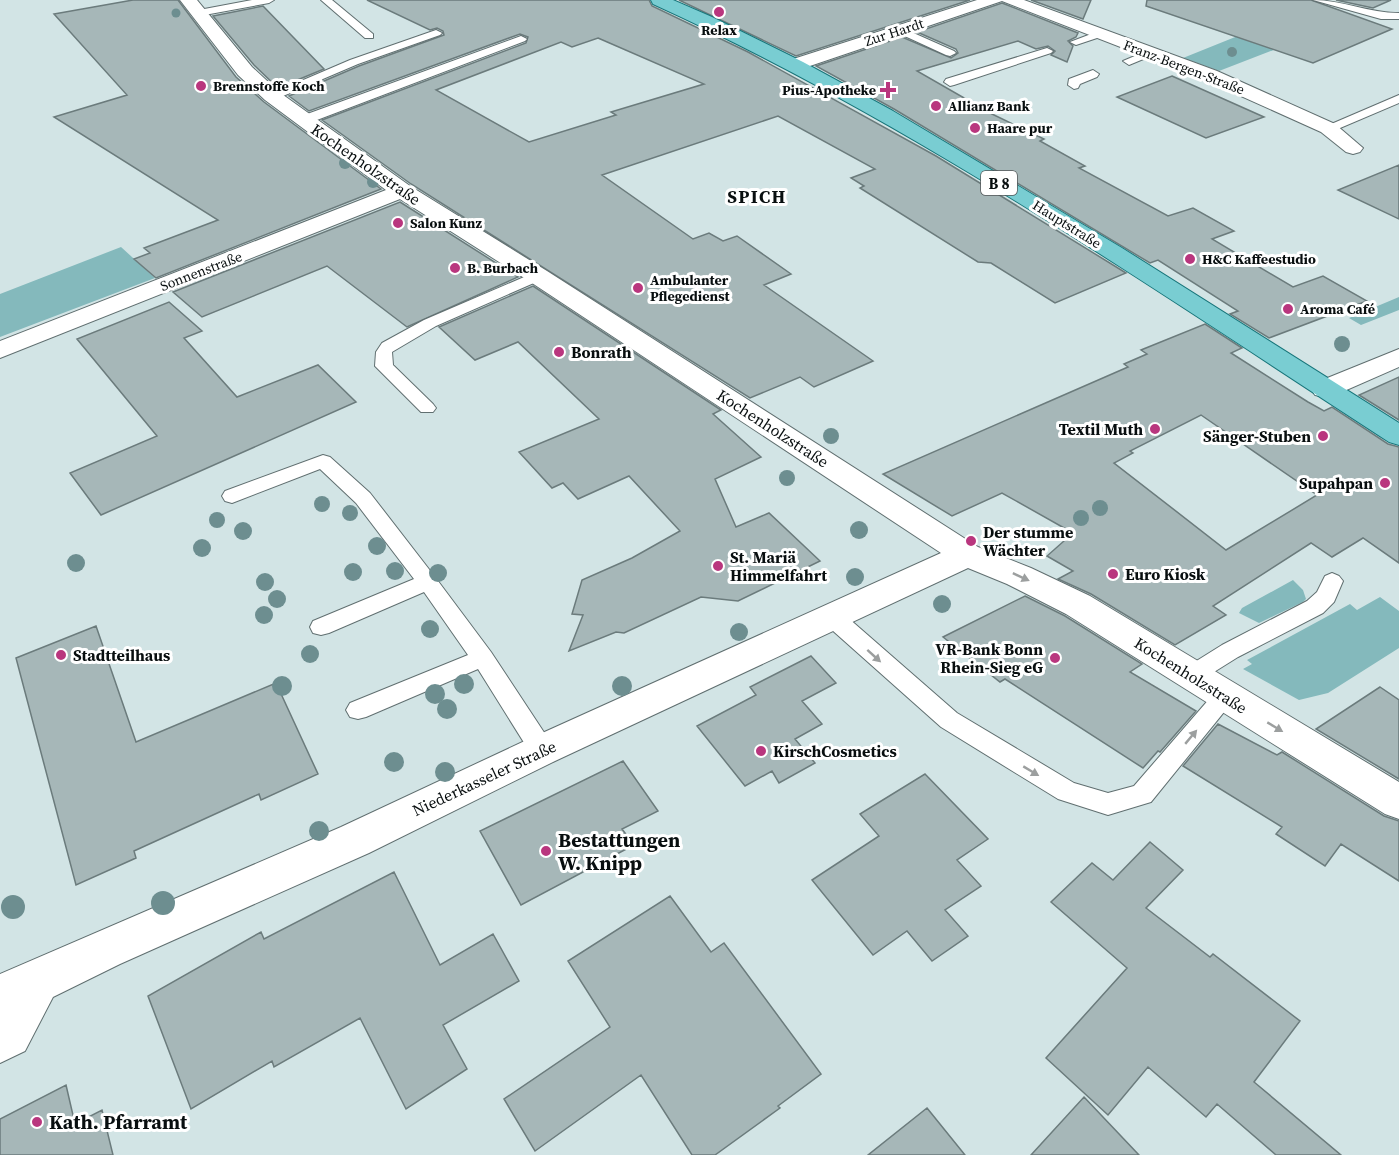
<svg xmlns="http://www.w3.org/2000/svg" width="1399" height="1155" viewBox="0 0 1399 1155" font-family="'Source Serif 4',serif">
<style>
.green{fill:#84b9bc}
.building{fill:#a6b7b8;stroke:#6b7b7c;stroke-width:1.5;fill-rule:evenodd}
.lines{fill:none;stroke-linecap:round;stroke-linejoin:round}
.lane-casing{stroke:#606f70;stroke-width:2}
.street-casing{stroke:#606f70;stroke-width:2}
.primary-casing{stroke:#17757a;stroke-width:2}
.lane{fill:#fff;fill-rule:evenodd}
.street{fill:#fff;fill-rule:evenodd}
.primary{fill:#79cdd2;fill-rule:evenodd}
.tree{fill:#6d8e90}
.oneway{fill:#9c9f9f}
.poi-dot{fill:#b9367e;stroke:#fff;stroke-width:2}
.labels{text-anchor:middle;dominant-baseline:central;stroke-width:6;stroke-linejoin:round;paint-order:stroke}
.far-poi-label{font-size:14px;font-weight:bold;fill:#080e0f;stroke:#fff;text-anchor:start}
.far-street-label{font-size:14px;fill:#080e0f;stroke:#fff}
.shield{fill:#fff;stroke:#525657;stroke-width:1.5}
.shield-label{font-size:15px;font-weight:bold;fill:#080e0f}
.street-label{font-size:16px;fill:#080e0f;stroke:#fff}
.poi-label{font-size:16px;font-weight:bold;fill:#080e0f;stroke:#fff;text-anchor:start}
.far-district-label{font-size:18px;font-weight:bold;letter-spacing:1.5px;fill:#080e0f;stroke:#fff}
.near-poi-label{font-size:20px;font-weight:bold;fill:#080e0f;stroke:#fff;text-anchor:start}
</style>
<rect width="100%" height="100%" fill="#d2e4e5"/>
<!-- green -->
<path class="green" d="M1270 23 1310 36 1219 71 1183 58Z
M121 247 155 278 0 337V294Z
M1399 297V310L1361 325 1349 318Z
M1293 580 1303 590 1306 599 1303 602 1259 623 1239 613 1242 608Z
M1380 597 1399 611V648L1328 693 1299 700 1243 669 1252 664 1247 660 1350 604 1357 610Z"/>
<!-- building -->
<path class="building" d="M133 0H178L236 77 264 102 381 189 156 278 134 259 150 253 144 248 218 220 54 117 127 95 54 14Z
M367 0H649L652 6 748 52 936 156 1126 273 1055 303 991 263 978 262 860 188 864 186 851 178 875 169 778 116 602 175 693 239 709 233 723 241 737 236 791 274 764 285 873 361 814 387 800 377 750 398 411 184 322 120 526 43 528 37 520 34 309 111 289 96 359 66 444 35 443 31 437 28 430 30ZM598 38 704 84 611 112 616 115 529 142 436 90 561 42 572 47Z
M679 0H970L796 56Z
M1031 0H1091L1083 19Z
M1147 0H1311L1392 29 1313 63 1146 6Z
M1336 0H1391L1373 8Z
M1002 3 1078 33 1076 37 1068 41 1073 46 1067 62 1051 55 1055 51 1048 46 1036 49 1018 41 917 71 992 114 1044 139 1040 141 1085 166 1079 168 1168 216 1193 208 1234 231 1212 239 1293 287 1323 276 1367 301 1269 338 1230 314 1238 311 1158 260 1150 263 894 109 816 66 902 37 951 58 958 53 956 49 917 32Z
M263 6 324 69 278 88 254 65 213 16Z
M1172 76 1264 117 1206 138 1117 97Z
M1399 165V219L1338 190Z
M400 202 518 277 407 327 327 266 202 317 173 292Z
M533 286 721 410 713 414 761 457 715 479 736 527 769 513 820 561 738 601 701 597 624 633 616 632 569 651 583 615 572 614 582 580 632 558 680 531 629 476 578 499 563 483 552 488 519 452 599 419 518 342 475 360 439 327Z
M169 302 202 331 184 338 237 397 318 365 356 402 101 515 70 473 157 436 77 339Z
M1205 324 1242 348 1231 353 1308 402 1324 411 1332 407 1388 444 1399 447V563L1363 538 1332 557 1311 543 1213 606 1226 615 1175 645 1091 594 1058 579 1073 571 1047 556 1073 533 1002 493 952 516 883 474 1128 367 1124 364 1147 354 1141 350ZM1201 415 1317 495 1226 550 1114 463 1133 453 1130 451Z
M1399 377V420L1359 395Z
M1025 596 1065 616 1142 664 1130 672 1196 711 1160 752 1158 751 1143 768 1005 679 1000 682 943 637Z
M96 626 136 742 276 683 318 774 261 800 259 794 134 851 136 858 76 885 16 658Z
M811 656 836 683 802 701 822 724 795 739 815 763 779 783 772 771 745 786 697 726 756 695 750 687Z
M1380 687 1399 700V779L1316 729Z
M1218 724 1277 755 1282 752 1384 816 1399 821V881L1341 844 1325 866 1276 834 1282 827 1183 766Z
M623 761 658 811 622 829 634 845 521 905 480 831Z
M925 774 988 839 957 860 981 886 945 910 968 936 932 961 907 931 873 955 812 880 879 836 860 814Z
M1150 842 1183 870 1146 908 1210 957 1213 954 1300 1021 1254 1082 1341 1155H1276L1217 1104 1206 1117 1148 1067 1108 1115 1046 1058 1127 968 1051 902 1092 863 1113 880Z
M394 872 440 965 493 934 519 981 443 1025 467 1069 406 1109 360 1018 274 1067 272 1061 191 1109 148 996 261 932 264 939Z
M670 896 711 952 724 943 821 1074 778 1106 780 1108 715 1155H692L641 1075 535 1151 504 1099 610 1027 568 961Z
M66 1085 75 1124 102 1110 113 1155H0V1119Z
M1084 1097 1139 1155H1031Z
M927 1108 965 1155H868Z"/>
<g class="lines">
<!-- lane casing -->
<g class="lane-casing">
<path id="lane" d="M252 0H274L269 3 199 16 194 13 199 10Z
M321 0H332L373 34V38H365Z
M1313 0C1342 0 1369 13 1399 13V19H1381Z
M900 27 954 51 956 53 950 56 946 55 896 32 894 30Z
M436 30 442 33 440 35 358 64 276 99 272 100 266 96 350 60Z
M1099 31 1105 34 1103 36 1076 45 1070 42Z
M521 36 527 39 525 41 309 123H299L298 120 299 117Z
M1047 48 1053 51 1051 53 954 85 950 86 944 82 946 79Z
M1149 50 1155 53 1153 55 1129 65 1123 61Z
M1093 70 1099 74 1097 77 1080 84 1078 88 1074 89 1068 85 1069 79Z
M1399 95V103L1333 131 1328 132 1322 128Z
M538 271 546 276 543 279 436 326 392 352 393 365 433 404 436 408 433 412H421L375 366 376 352 382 343 424 320Z
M323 455 330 457 370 493 435 577 491 652 551 743 554 750 551 757 542 760 533 757 478 669 366 717 358 719 350 717 346 710 350 703 468 655 424 592 329 633 321 635 313 633 310 627 313 621 414 579 356 503 320 469 232 503 225 501 222 496 225 491Z
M1332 573 1339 576 1343 581 1334 602 1323 613 1238 657 1198 682 1190 685 1182 682 1179 676 1182 670 1222 645 1307 601 1317 592 1325 576Z
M831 608 839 610 957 713 1074 783 1108 793 1134 786 1217 690 1225 687 1233 690 1237 696 1151 802 1108 815 1058 799 941 727 823 622 820 616 823 610Z"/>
</g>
<!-- street casing -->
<g class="street-casing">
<path id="street" d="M180 0H197L252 67 279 92 410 186 547 271 978 547 1031 568 1090 596 1399 782V819L1385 814 1066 614 1007 584 968 568 555 761 369 853 120 964 53 997 25 1051 0 1063V974L341 827 529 739 941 553 529 281 400 199 0 358V341L386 190 265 100 238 75Z
M977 0H1024L1217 71 1335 124 1363 148 1360 152 1353 154 1346 152 1321 132 1203 79 1002 1 801 69H787L785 65 787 61Z
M1399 349V367L1335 395 1325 397 1315 395 1311 389 1315 383Z"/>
</g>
<!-- primary casing -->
<g class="primary-casing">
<path id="primary" d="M651 0H673L712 17 803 62 893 111 1122 248 1399 423V445L1389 442C1150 287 913 122 653 4Z"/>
</g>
<!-- lane -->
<use href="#lane" class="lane"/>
<!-- street -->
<use href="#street" class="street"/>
<!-- primary -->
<use href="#primary" class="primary"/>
</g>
<!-- trees -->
<g class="tree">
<circle cx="176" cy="13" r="4.5"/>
<circle cx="1232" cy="52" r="5"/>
<circle cx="345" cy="163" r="6"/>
<circle cx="373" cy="182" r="6"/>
<circle cx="1342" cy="344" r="8"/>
<circle cx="831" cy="436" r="8"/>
<circle cx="787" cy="478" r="8"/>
<circle cx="322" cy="504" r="8"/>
<circle cx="1100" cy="508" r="8"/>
<circle cx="350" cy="513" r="8"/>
<circle cx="1081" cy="518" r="8"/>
<circle cx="217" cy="520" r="8"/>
<circle cx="859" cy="530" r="9"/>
<circle cx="243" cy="531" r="9"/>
<circle cx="377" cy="546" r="9"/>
<circle cx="202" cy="548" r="9"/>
<circle cx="76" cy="563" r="9"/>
<circle cx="395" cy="571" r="9"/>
<circle cx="353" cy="572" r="9"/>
<circle cx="438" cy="573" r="9"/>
<circle cx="855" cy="577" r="9"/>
<circle cx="265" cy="582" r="9"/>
<circle cx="277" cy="599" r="9"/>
<circle cx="942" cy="604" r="9"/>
<circle cx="264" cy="615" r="9"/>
<circle cx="430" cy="629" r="9"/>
<circle cx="739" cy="632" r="9"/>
<circle cx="310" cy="654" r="9"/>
<circle cx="464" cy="684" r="10"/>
<circle cx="282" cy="686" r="10"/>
<circle cx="622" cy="686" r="10"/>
<circle cx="435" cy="694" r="10"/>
<circle cx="447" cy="709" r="10"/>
<circle cx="394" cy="762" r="10"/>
<circle cx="445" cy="772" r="10"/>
<circle cx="319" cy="831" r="10"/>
<circle cx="163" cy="903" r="12"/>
<circle cx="13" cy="907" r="12"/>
</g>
<!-- one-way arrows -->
<defs><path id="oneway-solid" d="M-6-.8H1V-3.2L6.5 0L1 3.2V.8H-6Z" transform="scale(1.5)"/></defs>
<g class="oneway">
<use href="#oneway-solid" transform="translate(1021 577) rotate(25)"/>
<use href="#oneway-solid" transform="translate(874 656) rotate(42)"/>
<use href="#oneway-solid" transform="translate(1275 727) rotate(31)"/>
<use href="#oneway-solid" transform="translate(1191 737) rotate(-50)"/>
<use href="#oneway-solid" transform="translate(1031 771) rotate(31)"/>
</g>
<!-- markers -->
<g class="poi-dot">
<circle cx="719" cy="12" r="6"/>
<circle cx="201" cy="86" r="6"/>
<path d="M885 81h6v6h6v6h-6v6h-6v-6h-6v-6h6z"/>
<circle cx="936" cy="106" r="6"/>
<circle cx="975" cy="128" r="6"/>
<circle cx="398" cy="223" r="6"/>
<circle cx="1190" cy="259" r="6"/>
<circle cx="455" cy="268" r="6"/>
<circle cx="638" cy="288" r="6"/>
<circle cx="1288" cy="309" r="6"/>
<circle cx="559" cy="352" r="6"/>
<circle cx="1155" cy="429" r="6"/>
<circle cx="1323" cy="436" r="6"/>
<circle cx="1385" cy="483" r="6"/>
<circle cx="971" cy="541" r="6"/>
<circle cx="718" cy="566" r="6"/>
<circle cx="1113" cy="574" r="6"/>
<circle cx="61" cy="655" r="6"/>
<circle cx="1055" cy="658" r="6"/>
<circle cx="761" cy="751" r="6"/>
<circle cx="546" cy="851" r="6"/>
<circle cx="37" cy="1122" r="6"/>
</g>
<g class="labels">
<!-- far-poi labels -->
<g class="far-poi-label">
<text x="719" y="30" text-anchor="middle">Relax</text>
<text x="213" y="86">Brennstoffe Koch</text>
<text x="876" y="90" text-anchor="end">Pius-Apotheke</text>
<text x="948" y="106">Allianz Bank</text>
<text x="987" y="128">Haare pur</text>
<text x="410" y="223">Salon Kunz</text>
<text x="1202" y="259">H&amp;C Kaffeestudio</text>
<text x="467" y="268">B. Burbach</text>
<text x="650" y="280">Ambulanter<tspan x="650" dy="16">Pflegedienst</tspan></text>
<text x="1300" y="309">Aroma Café</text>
</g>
<!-- far-street labels -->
<g class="far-street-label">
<text transform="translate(894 32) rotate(-18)">Zur Hardt</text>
<text transform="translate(1184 67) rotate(21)">Franz-Bergen-Straße</text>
<text transform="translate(1067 224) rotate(32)">Hauptstraße</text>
<text transform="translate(201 271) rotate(-21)">Sonnenstraße</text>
</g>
<!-- shield labels -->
<rect class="shield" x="981" y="171" width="36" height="24" rx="4.5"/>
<g class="shield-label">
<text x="999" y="183">B 8</text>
</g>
<!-- street labels -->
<g class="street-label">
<text transform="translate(366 164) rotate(35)">Kochenholzstraße</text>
<text transform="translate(773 428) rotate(33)">Kochenholzstraße</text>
<text transform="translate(1191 675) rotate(32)">Kochenholzstraße</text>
<text transform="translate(484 778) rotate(-25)">Niederkasseler Straße</text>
</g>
<!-- poi labels -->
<g class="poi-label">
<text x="571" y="352">Bonrath</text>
<text x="1143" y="429" text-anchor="end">Textil Muth</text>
<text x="1311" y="436" text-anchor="end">Sänger-Stuben</text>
<text x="1373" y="483" text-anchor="end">Supahpan</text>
<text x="983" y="532">Der stumme<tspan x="983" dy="18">Wächter</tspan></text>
<text x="730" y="557">St. Mariä<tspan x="730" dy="18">Himmelfahrt</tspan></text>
<text x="1125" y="574">Euro Kiosk</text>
<text x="1043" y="649" text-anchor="end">VR-Bank Bonn<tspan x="1043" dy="18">Rhein-Sieg eG</tspan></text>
<text x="73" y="655">Stadtteilhaus</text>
<text x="773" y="751">KirschCosmetics</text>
</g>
<!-- far-district labels -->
<g class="far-district-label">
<text x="757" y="196">SPICH</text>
</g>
<!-- near-poi labels -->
<g class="near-poi-label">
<text x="558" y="840">Bestattungen<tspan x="558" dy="23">W. Knipp</tspan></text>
<text x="49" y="1122">Kath. Pfarramt</text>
</g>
</g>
</svg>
